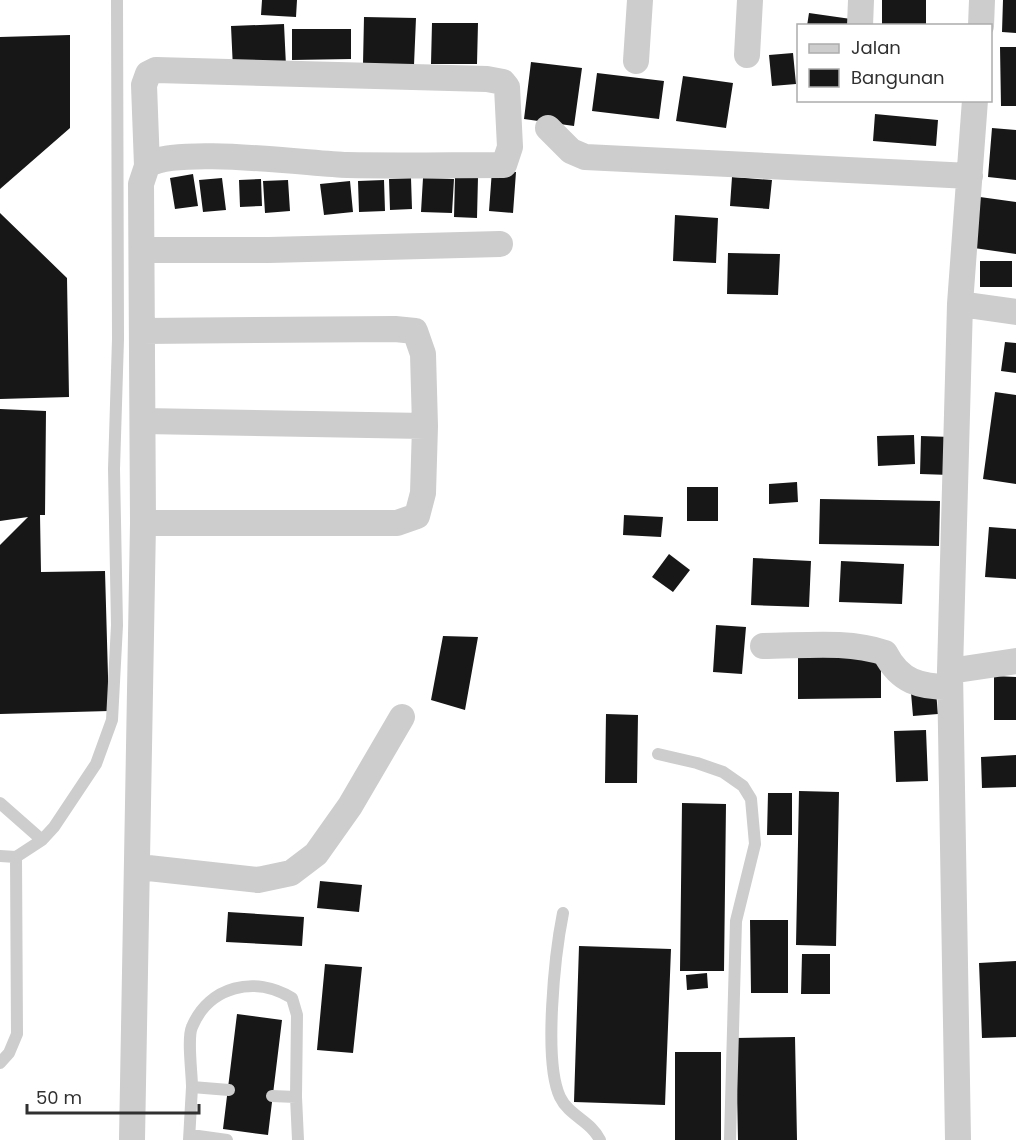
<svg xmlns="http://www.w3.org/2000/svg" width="1016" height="1140" viewBox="0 0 1016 1140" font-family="Poppins,sans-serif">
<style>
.building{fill:#171717}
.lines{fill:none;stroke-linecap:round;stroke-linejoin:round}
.lane{stroke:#cdcdcd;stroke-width:12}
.street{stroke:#cdcdcd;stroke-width:26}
</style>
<rect width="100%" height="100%" fill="#fff"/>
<!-- building -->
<path class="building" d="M262 0H297L296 17 261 15Z
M882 0H926V26H882Z
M1003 0H1016V33L1002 32Z
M809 13 858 20 857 26H807Z
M364 17 416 18 414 65 363 64Z
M432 23H478L477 64H431Z
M284 24 286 66 233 69 231 26Z
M292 29H351V59L292 60Z
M70 35V128L0 189V37Z
M1000 47H1016V106H1001Z
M793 53 796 84 772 86 769 55Z
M531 62 582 68 574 126 524 119Z
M597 73 664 81 659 119 592 111Z
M683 76 733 83 726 128 676 121Z
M875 114 938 120 936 146 873 141Z
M992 128 1016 130V180L988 177Z
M492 170 516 172 513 213 489 211Z
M193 174 198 206 175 209 170 178Z
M455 177H478L477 218 454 217Z
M732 177 772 180 769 209 730 206Z
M222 178 226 210 203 212 199 180Z
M411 178 412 209 390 210 389 179Z
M423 178 454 179 452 213 421 212Z
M261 179 262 206 240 207 239 180Z
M288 180 290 211 265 213 263 181Z
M384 180 385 211 359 212 358 181Z
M350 181 353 212 324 215 320 184Z
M980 197 1016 202V254L974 248Z
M0 213 67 278 69 397 0 399Z
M675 215 718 218 716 263 673 261Z
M728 253 780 254 778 295 727 294Z
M980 261H1012V287H980Z
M1005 342 1016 343V373L1001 371Z
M995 392 1016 395V484L983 479Z
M0 409 46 411 45 515H40L41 572 105 571 109 711 0 714V545L28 517 0 521Z
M914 435 915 464 878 466 877 436Z
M921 436 951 437 950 475 920 474Z
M797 482 798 502 769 504V484Z
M687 487H718V521H687Z
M820 499 940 501 939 546 819 544Z
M624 515 663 517 661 537 623 535Z
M989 527 1016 529V579L985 577Z
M669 554 690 570 673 592 652 577Z
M753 558 811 561 809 607 751 605Z
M841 561 904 564 902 604 839 602Z
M716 625 746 627 742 674 713 672Z
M443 636 478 637 465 710 431 700Z
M798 655H881V698L798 699Z
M994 676 1016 677V720H994Z
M936 692 938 714 913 716 911 693Z
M606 714 638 715 637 783H605Z
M926 730 928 781 896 782 894 731Z
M1016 755V787L982 788 981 757Z
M799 791 839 792 836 946 796 945Z
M768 793H792V835H767Z
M682 803 726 804 724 971H680Z
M320 881 362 885 359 912 317 908Z
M228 912 304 917 302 946 226 942Z
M750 920H788V993H751Z
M579 946 671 949 665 1105 574 1102Z
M802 954H830V994H801Z
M1016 961V1037L982 1038 979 963Z
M325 964 362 967 353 1053 317 1050Z
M707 973 708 988 687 990 686 975Z
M237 1014 282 1020 268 1135 223 1129Z
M795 1037 797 1140H738L736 1038Z
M675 1052H721V1140H675Z"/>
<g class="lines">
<!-- lane -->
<path class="lane" d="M658 754 697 763 723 772 743 786 751 799 755 844 736 921 730 1140
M0 803 42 840
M0 856 16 857 42 840 54 827 96 764 112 720 117 625 114 469 118 339 117 0
M563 913C555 953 543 1061 560 1097 569 1116 591 1121 600 1140
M0 1063 9 1053 17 1034 16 857
M192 1087C192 1073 187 1038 192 1027 209 986 255 975 292 998L297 1015 296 1097
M272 1096 296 1097 298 1140
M191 1135 227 1140
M189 1140 192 1087 229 1090"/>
<!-- street -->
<path class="street" d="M860 26 861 0
M981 26 982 0
M747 55 750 0
M636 61 640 0
M548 128 571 151 585 157 970 176
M142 250H269L500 244
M960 304 1016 312
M143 331 395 329 415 331 423 354 425 426 423 493 417 516 397 523H143
M143 421 425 426
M763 646C801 646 848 640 885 653 900 682 920 687 950 687
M950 671 1016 661
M139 867 258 880 291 873 316 854 350 806 402 717
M132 1140 143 523 141 184 147 166C170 145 311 164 347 165 399 166 452 165 504 165L510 147 507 87 503 82 487 79 156 70 148 74 144 85 147 166
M958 1140 950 671 960 304 975 100"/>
</g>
<!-- legend -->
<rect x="797" y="24" width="195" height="78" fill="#ffffff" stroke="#acacac" stroke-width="1.5"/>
<rect x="809" y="44" width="30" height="9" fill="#cdcdcd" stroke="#acacac" stroke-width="1.5"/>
<text x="851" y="54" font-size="18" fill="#303030">Jalan</text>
<rect x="809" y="69" width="30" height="18" fill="#171717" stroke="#acacac" stroke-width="1.5"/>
<text x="851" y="84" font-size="18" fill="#303030">Bangunan</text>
<!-- scale -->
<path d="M27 1104v9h172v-9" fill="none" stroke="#303030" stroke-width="3"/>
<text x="36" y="1104" font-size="18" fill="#303030" stroke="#ffffff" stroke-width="4.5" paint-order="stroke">50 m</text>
</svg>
